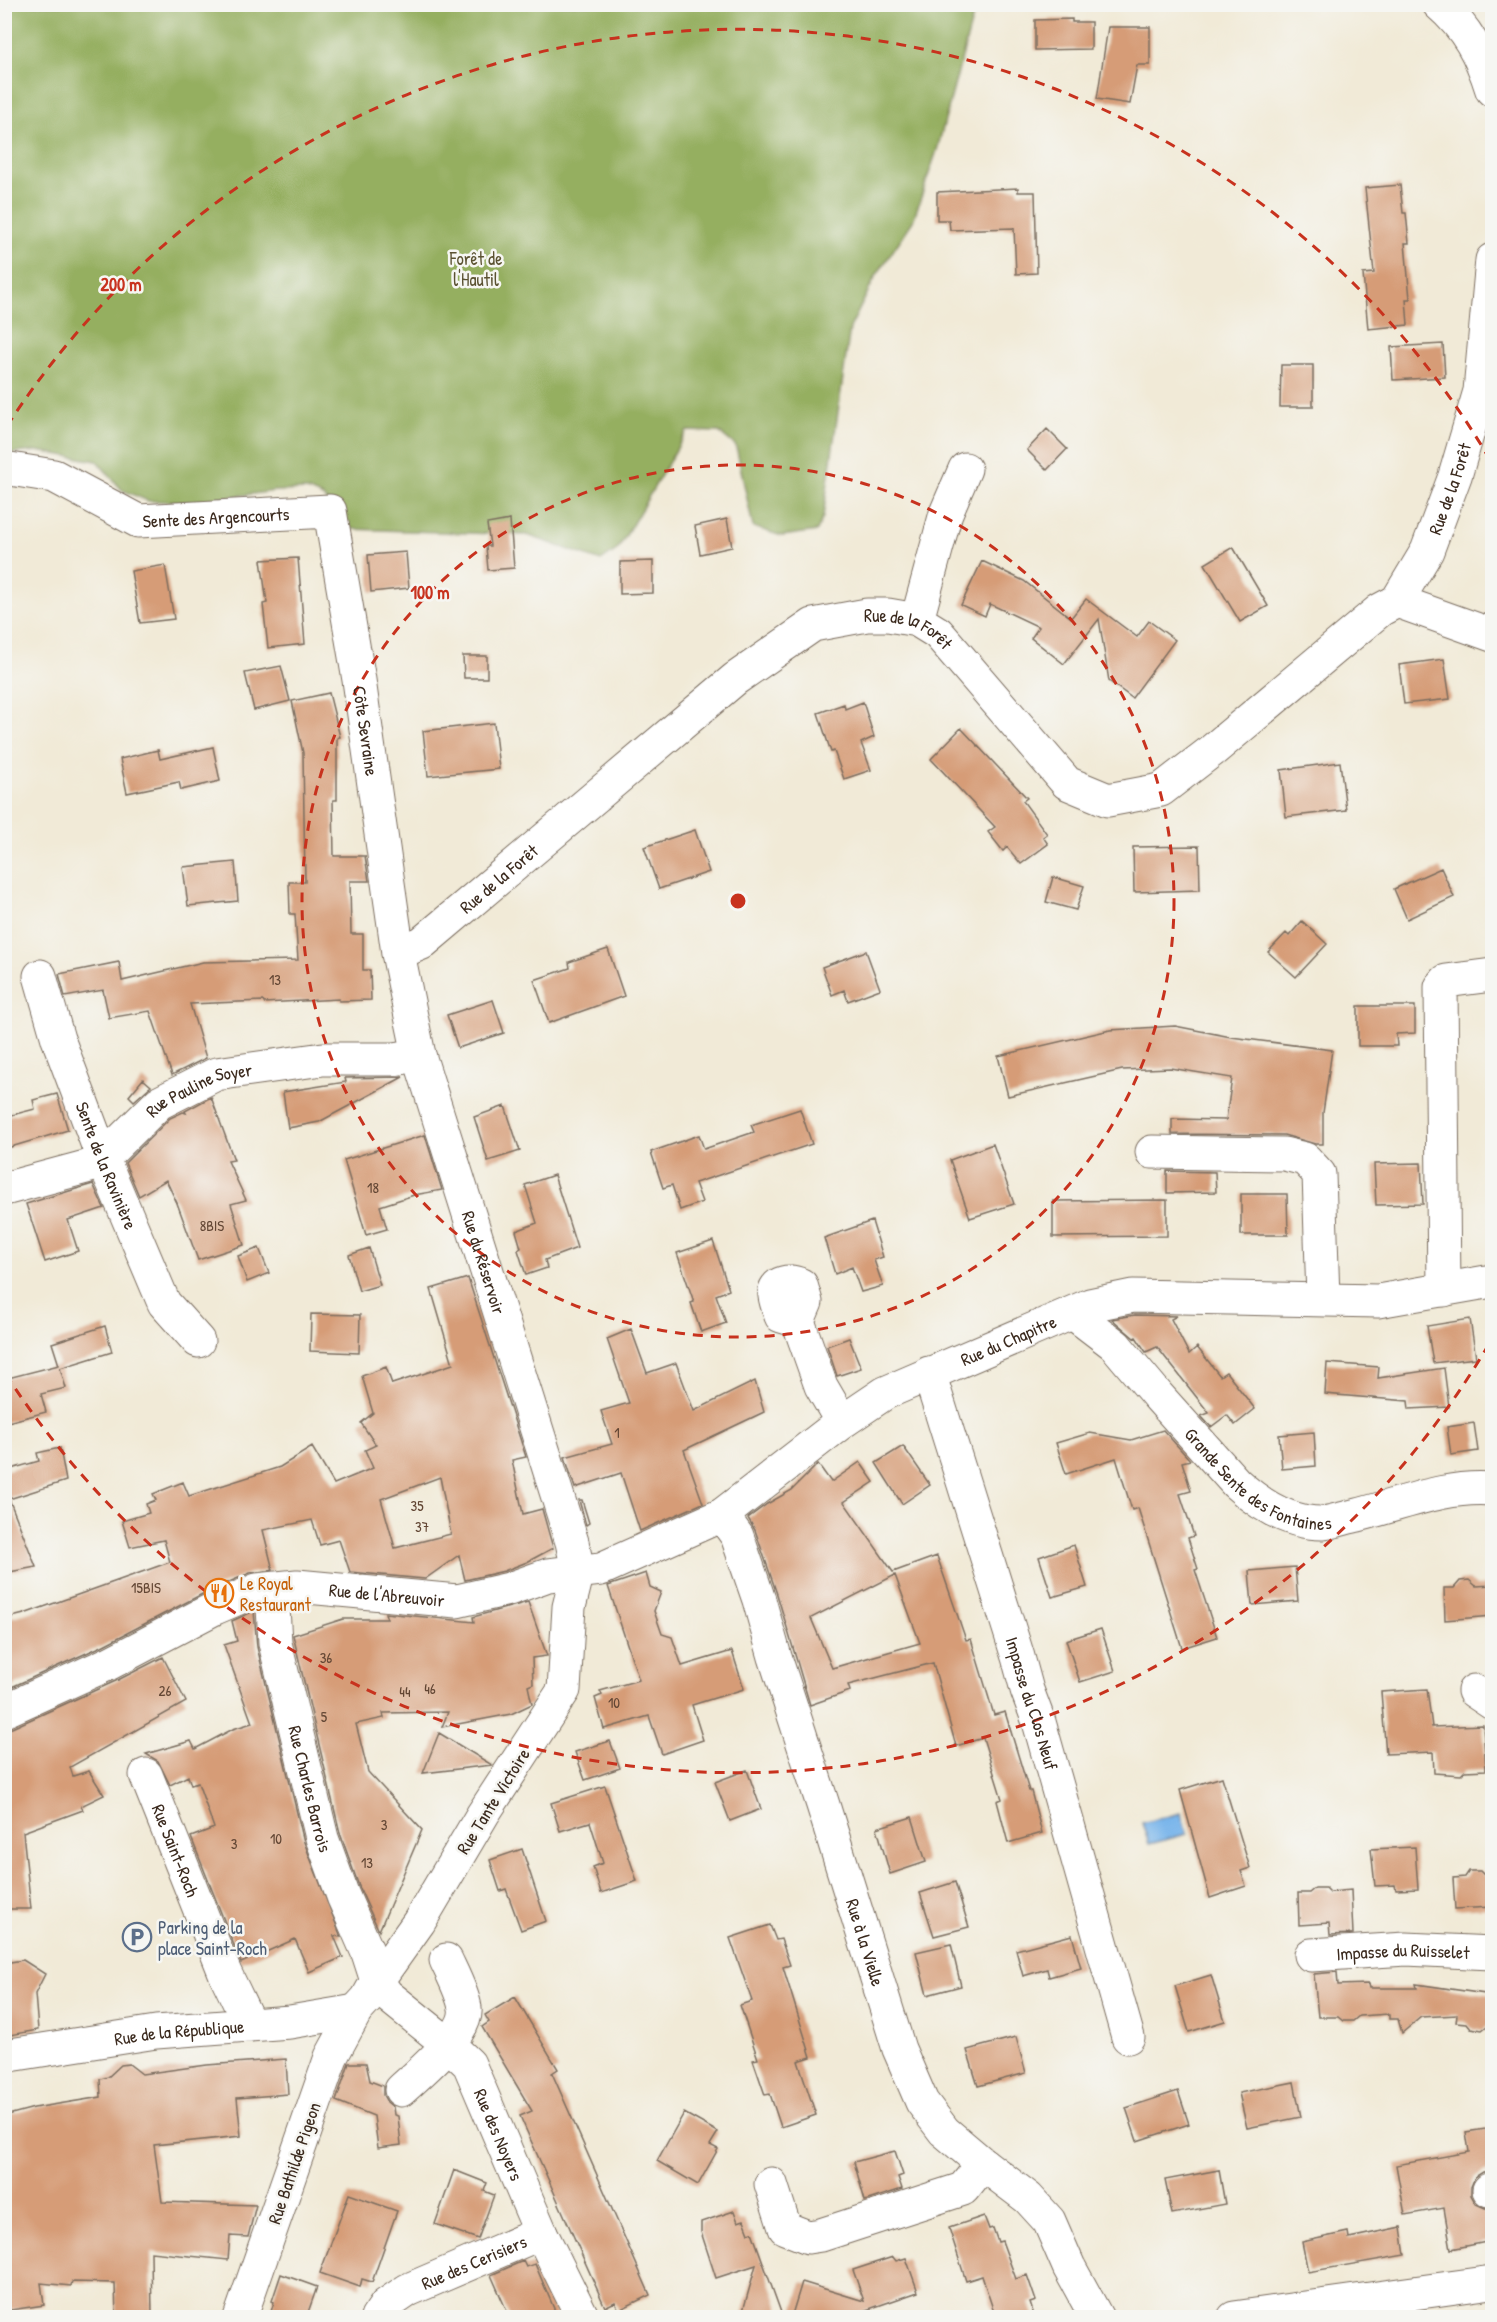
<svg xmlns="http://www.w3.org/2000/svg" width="1497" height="2322" viewBox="0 0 1497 2322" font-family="'Patrick Hand',sans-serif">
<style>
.forest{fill:#95af60;stroke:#686c3f;stroke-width:1.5}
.water{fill:#79b5eb;stroke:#5a7084;stroke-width:1.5}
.building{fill:#d69c77;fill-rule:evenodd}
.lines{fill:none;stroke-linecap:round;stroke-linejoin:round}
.minor-casing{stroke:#7b6d5f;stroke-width:35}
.minor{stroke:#fff;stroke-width:33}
.ring{fill:none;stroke:#c8321e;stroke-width:3;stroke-dasharray:10 8}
.labels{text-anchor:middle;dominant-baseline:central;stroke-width:5;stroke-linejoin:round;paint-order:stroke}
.number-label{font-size:15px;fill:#624634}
.park-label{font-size:18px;fill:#5b5232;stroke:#f6f6f2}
.street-label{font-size:18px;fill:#3b2a1e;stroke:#f6f6f2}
.food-label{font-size:18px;fill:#c56008;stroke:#f6f6f2;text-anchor:start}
.service-label{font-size:18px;fill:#4e5e75;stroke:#f6f6f2;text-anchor:start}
.centre{fill:#c8321e;stroke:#f6f6f2;stroke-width:3}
.ring-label{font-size:18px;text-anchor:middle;font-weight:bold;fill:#c8321e;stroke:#f6f6f2;stroke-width:5;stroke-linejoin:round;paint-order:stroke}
</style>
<rect width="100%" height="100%" fill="#f6f6f2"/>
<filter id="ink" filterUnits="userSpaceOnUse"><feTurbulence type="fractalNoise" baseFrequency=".0167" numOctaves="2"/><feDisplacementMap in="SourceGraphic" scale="12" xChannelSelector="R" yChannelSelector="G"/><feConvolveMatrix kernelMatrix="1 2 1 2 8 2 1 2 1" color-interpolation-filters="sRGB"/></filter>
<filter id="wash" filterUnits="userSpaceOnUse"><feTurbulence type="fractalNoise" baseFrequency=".008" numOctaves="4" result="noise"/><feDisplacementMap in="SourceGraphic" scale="24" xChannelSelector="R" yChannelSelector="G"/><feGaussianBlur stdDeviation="1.35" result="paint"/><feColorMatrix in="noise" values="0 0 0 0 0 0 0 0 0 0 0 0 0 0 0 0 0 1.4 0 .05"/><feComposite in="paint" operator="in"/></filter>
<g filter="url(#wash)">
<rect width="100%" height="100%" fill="#f1ead7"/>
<!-- forest -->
<path class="forest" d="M5 5H976L937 150 913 221 876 276 850 328 823 517 817 531 782 536 753 527 736 446 719 432 687 431 618 549 601 561 527 535 349 529 323 497 307 490 275 491 191 502 148 501 122 490 97 461 37 451 5 454Z"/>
<!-- water -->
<path class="water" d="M1181 1813 1187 1834 1149 1844 1142 1823Z"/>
<g id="blocks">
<!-- building -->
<path class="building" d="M1072 19V22H1091V49L1035 50V20Z
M1108 27H1150V65H1137L1130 104 1097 99Z
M1400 185 1403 213H1406L1409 243H1405L1410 299H1406L1408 325 1368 329 1363 274 1374 273 1365 188Z
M1018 188V192H1035L1037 273 1016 274 1014 228 950 230 949 220H937V192Z
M1443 344 1445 377 1393 380 1391 347Z
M1281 365H1313V407H1280Z
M1047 429 1067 449 1047 470 1027 450Z
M727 519 732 547 700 554 695 526Z
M510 520 514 568 488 570 486 546H490L487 524Z
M1233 547 1268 606 1240 622 1205 564Z
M406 552 409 588 371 592 368 555Z
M298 558 305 644 268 648 263 604 267 603 261 560Z
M653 561V593L620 594V562Z
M982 561 1024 581 1071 618 1086 599 1137 637 1149 621 1175 640 1132 698 1109 681 1099 619 1064 664 1031 638 1039 627 990 604 985 616 961 605Z
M165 565 174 619 140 623 131 571Z
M463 656H487V678H464Z
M1444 659 1450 699 1404 704 1399 665Z
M281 666 290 701 254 710 245 673Z
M329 693 340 737 337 738V800H333L334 856H365L369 881H350L351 934H363V970H370L371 1000 339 1001V999L264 1003 263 1001 190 1004 206 1058 172 1075 150 1011 109 1018 103 990 65 997 59 974 119 962 122 981 203 962 298 960 295 914H290L289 882H305L303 753 292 701Z
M863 702 874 737 861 743 871 770 844 779 834 751 831 752 818 713 844 704 845 709Z
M494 723 499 769 428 776 423 731Z
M961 728 1027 798 1023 801 1047 834 1043 837 1048 844 1021 864 1007 847 1003 851 988 832 995 827 931 759Z
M213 747 220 781 181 790 179 782 127 793 120 759 158 750 160 759Z
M1340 762 1346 810 1286 817 1281 770Z
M695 830 709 872 659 889 644 847Z
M1199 846 1200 890 1134 892 1133 847Z
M235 862 238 901 188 906 183 867Z
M1441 868 1454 897 1407 919 1394 889Z
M1053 877 1084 886 1076 910 1046 902Z
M1302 921 1327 944 1296 977 1268 952 1286 933 1289 936Z
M608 949 624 996 549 1023 534 980 570 968 569 962Z
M866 951 880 989 848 1001 844 990 832 995 822 967Z
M493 1000 504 1033 458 1048 447 1015Z
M1358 1006H1415V1033L1396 1034 1397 1046H1358Z
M1175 1026 1231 1037 1332 1050 1323 1113V1144H1315L1284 1135 1172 1134V1119L1226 1120 1232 1078 1170 1068 1122 1070 1008 1096 998 1056 1110 1030Z
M403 1077 319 1122 288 1128 283 1092 346 1082 345 1078Z
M143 1079 151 1086 134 1101 129 1096Z
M57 1094 68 1130 4 1149V1117L35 1109 33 1100Z
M211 1097 234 1160 228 1161 246 1200 231 1204 244 1245 198 1260 177 1203 166 1180 139 1196 125 1163 170 1118 183 1112 186 1113 185 1111Z
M505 1106 520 1151 488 1161 474 1117Z
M800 1109 812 1144 695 1183 702 1202 680 1210 672 1185 663 1188 651 1152 699 1135 704 1149 754 1132 751 1125Z
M425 1135 442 1190 414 1195 380 1206 387 1229 366 1235 344 1160Z
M993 1144 1014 1204 970 1218 950 1160Z
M1421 1163 1423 1204 1376 1205 1374 1164Z
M1167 1171 1215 1172 1216 1192 1167 1193Z
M554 1175 577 1248 545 1260 547 1268 526 1275 518 1250 521 1248 516 1231 537 1223 525 1185Z
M93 1184 104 1208 68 1220 78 1251 45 1262 26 1204Z
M1241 1194H1287L1288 1235H1241Z
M1167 1200V1236L1053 1237V1201Z
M872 1221 883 1257 874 1260 883 1286 861 1292 852 1267 835 1274 824 1238Z
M713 1241 729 1290 716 1295 726 1323 701 1332 691 1303 694 1302 677 1253Z
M259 1248 269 1273 247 1282 238 1256Z
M369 1248 380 1285 359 1291 349 1255Z
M468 1278 526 1457 512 1460 523 1514 542 1509 553 1548 527 1562 504 1571 465 1580 459 1555 425 1579 350 1572 339 1540 320 1545 312 1520 263 1530 273 1570 250 1573 208 1591 102 1646 5 1690 4 1619 24 1614 170 1562 164 1540 130 1547 122 1521 149 1513 146 1504 156 1500 153 1494 183 1482 189 1496 280 1467 312 1447 334 1484 373 1468 365 1450 376 1445 361 1423 373 1413 362 1376 386 1367 392 1384 453 1364 431 1289ZM440 1477 451 1534 395 1548 381 1499Z
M311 1314 360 1315 359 1353 310 1351Z
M1135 1315 1177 1316 1171 1319 1189 1354 1197 1347 1220 1376 1226 1372 1255 1409 1235 1425 1227 1415 1211 1427 1201 1416 1209 1413 1157 1347 1146 1352 1136 1337 1134 1338 1112 1319Z
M1470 1319 1476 1358 1433 1363 1427 1326Z
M105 1326 112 1352 60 1368 66 1388 41 1394 46 1412 4 1423V1379L59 1365 52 1343Z
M631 1329 647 1373 676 1363 694 1411 755 1381 764 1412 684 1450 703 1503 640 1531 621 1473 575 1488 565 1457 612 1444 601 1411 629 1403 607 1339Z
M849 1338 861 1368 837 1376 827 1346Z
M1327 1363 1379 1367 1378 1378 1444 1368 1449 1407 1409 1409 1408 1401 1325 1394Z
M1474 1423 1478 1451 1451 1455 1447 1427Z
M1163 1430 1190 1460 1182 1462 1191 1491 1180 1494 1194 1536 1188 1538 1198 1569 1195 1570 1217 1637 1182 1648 1138 1508 1132 1510 1116 1458 1066 1474 1056 1443 1090 1433 1131 1440Z
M1314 1432 1316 1466 1282 1469 1279 1435Z
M903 1446 930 1485 902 1504 876 1463Z
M60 1448 66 1481 9 1499 36 1567 4 1573V1471L39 1461 37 1453Z
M860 1462 874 1482 844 1502 893 1572 937 1556 966 1640 971 1639 994 1715 1005 1712 1029 1791H1031L1042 1833 1008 1843 997 1801 1002 1799 983 1738 956 1746 933 1663 848 1685 850 1691 810 1705 777 1594 755 1530 748 1518 767 1504 792 1490 818 1464 831 1482ZM895 1575 920 1643 832 1668 811 1618Z
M579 1500H582L589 1523 586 1525Z
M1074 1545 1087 1587 1052 1597 1039 1557Z
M1295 1567 1298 1601 1252 1605 1249 1571Z
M646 1573 650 1587 661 1592 654 1611 662 1634 672 1637 682 1666 732 1651 744 1689 692 1705 703 1740 662 1754 649 1716 604 1729 595 1698 602 1695 600 1691 639 1680 608 1586Z
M1469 1580 1476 1586 1492 1585V1616L1445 1620 1444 1588H1454L1460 1581Z
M528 1602 547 1656 532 1658 533 1684 528 1686 532 1704 511 1714 442 1727 448 1712 383 1713 384 1718 356 1724 368 1772 422 1830 379 1931 360 1889 340 1833 293 1635 343 1619H387L385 1613 474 1622 473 1617Z
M254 1611 257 1647 304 1842 341 1937 334 1936 343 1957 309 1972 295 1939 241 1963 191 1837 214 1828 198 1783 191 1785 188 1776 170 1785 158 1761 146 1754 191 1741 195 1749 233 1729 252 1723 224 1645 237 1641 232 1621Z
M1101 1629 1115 1671 1080 1682 1066 1640Z
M163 1657 186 1702 70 1767 73 1776 89 1771 104 1795 81 1806 83 1810 23 1832 31 1909H4V1729L12 1728 118 1680Z
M1427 1689 1432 1727 1483 1725 1486 1770 1465 1771 1461 1775 1434 1773 1433 1752 1386 1754 1381 1692Z
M439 1733 492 1765 423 1773Z
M610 1741 620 1768 585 1780 575 1752Z
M747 1770 761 1809 730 1821 715 1782Z
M1222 1777 1250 1868 1241 1871 1246 1886 1210 1898 1180 1790Z
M605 1786 637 1881 601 1893 593 1867 603 1863 590 1822 560 1831 551 1803Z
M912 1817 926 1862 890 1874 877 1828Z
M1415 1847 1418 1889 1396 1890 1395 1885 1375 1886 1371 1849Z
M522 1849 546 1921 521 1930 506 1889 500 1891 490 1860Z
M1469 1871H1480L1485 1876H1492V1907L1455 1909 1453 1878 1465 1877Z
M955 1882 969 1927 934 1936 920 1893Z
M1315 1888H1326L1330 1892 1351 1890 1353 1934 1330 1935 1329 1923 1299 1925 1298 1893H1309Z
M770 1925 776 1940 781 1939 790 1965 783 1967 811 2057 798 2061 816 2115 781 2127 770 2094 765 2095 753 2060 758 2059 740 2005 752 2001 730 1938Z
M1072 1935 1081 1968 1049 1977 1047 1969 1023 1976 1016 1950Z
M951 1944 961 1986 927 1995 916 1952Z
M23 1960 45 1974 35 1994 38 2030 4 2036V1963Z
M1337 1972 1338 1985 1368 1984 1369 1988H1417L1416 1984 1492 1995V2022L1482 2030 1471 2028 1467 2023 1456 2022 1457 2015 1421 2017 1402 2033 1398 2019H1389V2014L1359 2016 1353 2021H1343L1338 2017H1318L1314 1974Z
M1211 1975 1225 2021 1189 2032 1175 1986Z
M515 1997 558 2069 552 2073 650 2295 619 2310 615 2302 605 2307 520 2116 532 2111 482 2027 489 2022 485 2015Z
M1016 2037 1026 2073 978 2086 967 2050Z
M286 2059 288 2094 237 2098 241 2136 154 2145 162 2202 256 2205 248 2237 230 2236 228 2260 151 2252 152 2318H116L115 2283 72 2282 71 2286 41 2283 44 2305 4 2311V2116L34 2108 101 2097 100 2079 108 2077 121 2065 129 2064 142 2074 207 2065Z
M349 2063H366L370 2081 383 2086V2095L387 2102 393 2107 394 2115 398 2116 401 2145 378 2148 374 2116 336 2101Z
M1294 2082 1301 2117 1247 2128 1239 2093Z
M1178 2091 1189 2124 1137 2141 1126 2108Z
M684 2113 718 2132 710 2145 718 2149 698 2185 657 2161Z
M1492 2128V2171L1483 2172 1475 2177 1471 2187V2195L1476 2204 1485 2208H1492V2216H1488L1492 2241 1451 2249 1444 2208 1405 2215 1396 2165 1469 2152 1466 2132Z
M895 2151 903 2175 898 2177 902 2189 865 2201 854 2162Z
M454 2170 487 2183 484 2191 494 2195 478 2239 435 2224Z
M1219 2170 1225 2204 1172 2214 1165 2180Z
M349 2194 397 2211 372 2282 362 2279 360 2287 320 2273Z
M734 2211 738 2222 744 2220 749 2233 752 2232 783 2318H741L756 2265 716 2278 701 2232V2222Z
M984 2216 989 2229 993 2228 998 2242 1002 2241 1016 2279 1027 2275 1036 2301 1030 2303 1035 2318H996L982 2276 966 2281 949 2228Z
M1401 2227 1405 2255 1308 2272 1302 2242 1348 2232 1349 2238Z
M893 2257 896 2261 906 2258 918 2292 843 2318H791L802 2282 864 2301 853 2270Z
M523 2261 526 2267 535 2264 558 2318H510L491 2275Z
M281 2274 317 2287 306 2318H269L274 2302 272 2301Z"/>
</g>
</g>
<g filter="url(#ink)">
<use href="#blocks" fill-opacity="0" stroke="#7b6d5f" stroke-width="1.5"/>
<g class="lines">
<!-- minor casing -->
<g class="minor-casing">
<g id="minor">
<path d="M1439 4C1467 28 1481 55 1492 90"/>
<path id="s1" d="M4 468 54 476 138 521 330 511 359 680 398 953 419 1055 572 1542 578 1571 569 1607 564 1690 483 1814 419 1922 377 1981 367 1999 356 2011 331 2057 240 2318"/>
<path d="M1397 601 1492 635"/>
<path d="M917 620 946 513 965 469"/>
<path id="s2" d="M398 953 422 943 735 679 813 625 867 615H888L917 620 938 633 1067 783 1108 800 1161 790 1213 750 1380 610 1397 601 1427 551 1455 476 1480 391 1492 260"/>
<path id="s3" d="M40 976 58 1039 103 1159 164 1303 198 1341"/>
<path d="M1152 1152 1284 1154 1305 1159 1319 1174 1323 1299"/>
<path id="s4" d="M4 1189 97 1164 159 1103 216 1074 323 1059H394L419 1055"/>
<path d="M1444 1290 1441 987 1446 981 1492 975"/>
<path id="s5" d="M1073 1313 1115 1345 1158 1396 1236 1483C1259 1504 1289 1523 1322 1523 1333 1522 1347 1517 1358 1515 1402 1504 1447 1485 1492 1489"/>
<path d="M798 1321 781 1316C779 1310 776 1303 775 1296 772 1281 791 1280 801 1285L806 1302 798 1321 821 1386 842 1422"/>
<path id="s6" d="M929 1373 1018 1657 1027 1690 1039 1722 1128 2037"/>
<path id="s7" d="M722 1515 737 1536 759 1600 775 1657 823 1805 899 2049 922 2102 944 2131 983 2164 1028 2198 1049 2221 1069 2267 1097 2318"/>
<path id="s8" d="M272 1589 275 1643 322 1838 343 1896 368 1953 377 1981 387 1995 448 2044 469 2064 541 2233 583 2318"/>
<path d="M1474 1691 1492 1703"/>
<path id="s9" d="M4 1711 110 1663 215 1608 257 1590 297 1586 457 1601 509 1589 548 1575 601 1569 722 1515 842 1422 885 1393 1090 1305 1133 1296 1378 1301 1492 1281"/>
<path id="s10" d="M146 1775 225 1973 250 2025"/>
<path id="s11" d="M1311 1955 1406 1949 1492 1953"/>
<path id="s12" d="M4 2056 156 2032 290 2022 356 2011"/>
<path d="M401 2090C418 2074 469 2033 465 2008 463 1994 452 1973 446 1960"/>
<path d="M771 2184 785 2228 808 2237 821 2235 963 2189 983 2164"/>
<path d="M1489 2190 1492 2189"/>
<path id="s13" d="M377 2318 386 2305 408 2290 541 2233"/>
<path d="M1234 2318 1492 2282"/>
</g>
</g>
<!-- minor -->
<use href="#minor" class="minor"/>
</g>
</g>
<!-- distance rings -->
<g class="ring">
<circle cx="738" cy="901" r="436"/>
<path d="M1489 1344A872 872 0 0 1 7 1376M7 426A872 872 0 0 1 1489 458"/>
</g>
<!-- icons -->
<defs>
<g id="restaurant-ring" transform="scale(1.5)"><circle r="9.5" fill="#f6f6f2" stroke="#e8710a" stroke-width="1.5"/><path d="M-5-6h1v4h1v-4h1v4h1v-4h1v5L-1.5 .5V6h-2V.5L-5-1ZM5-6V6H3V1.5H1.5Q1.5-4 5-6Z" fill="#e8710a"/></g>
<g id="parking-ring" transform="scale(1.5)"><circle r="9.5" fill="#f6f6f2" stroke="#5c6f8a" stroke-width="1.5"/><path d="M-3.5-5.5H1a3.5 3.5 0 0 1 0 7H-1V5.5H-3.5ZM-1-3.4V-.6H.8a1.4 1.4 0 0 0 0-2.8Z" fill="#5c6f8a"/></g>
</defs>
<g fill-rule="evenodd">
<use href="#restaurant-ring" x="219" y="1593"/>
<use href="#parking-ring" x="137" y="1937"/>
</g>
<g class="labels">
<!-- number labels -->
<g class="number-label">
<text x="275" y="979">13</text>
<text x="373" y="1187">18</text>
<text x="212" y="1225">8BIS</text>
<text x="617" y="1432">1</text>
<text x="417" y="1505">35</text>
<text x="422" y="1526">37</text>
<text x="146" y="1587">15BIS</text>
<text x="326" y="1657">36</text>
<text x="430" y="1688">46</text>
<text x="165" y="1690">26</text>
<text x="405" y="1691">44</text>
<text x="614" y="1702">10</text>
<text x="324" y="1716">5</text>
<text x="384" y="1824">3</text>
<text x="276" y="1838">10</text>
<text x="234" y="1843">3</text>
<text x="367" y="1862">13</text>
</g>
<!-- park labels -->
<g class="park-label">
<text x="476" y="258">Forêt de<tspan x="476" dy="21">l'Hautil</tspan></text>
</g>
<!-- street labels -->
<g class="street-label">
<text stroke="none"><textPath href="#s2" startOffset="1384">Rue de la Forêt</textPath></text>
<text stroke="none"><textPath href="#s1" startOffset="224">Sente des Argencourts</textPath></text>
<text stroke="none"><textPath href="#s2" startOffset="630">Rue de la Forêt</textPath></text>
<text stroke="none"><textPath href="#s1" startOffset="561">Côte Sevraine</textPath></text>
<text stroke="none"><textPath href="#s2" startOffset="126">Rue de la Forêt</textPath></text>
<text stroke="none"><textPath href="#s4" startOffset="226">Rue Pauline Soyer</textPath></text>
<text stroke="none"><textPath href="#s3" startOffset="201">Sente de la Ravinière</textPath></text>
<text stroke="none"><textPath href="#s1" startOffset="1107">Rue du Réservoir</textPath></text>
<text stroke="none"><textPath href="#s9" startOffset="1100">Rue du Chapitre</textPath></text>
<text stroke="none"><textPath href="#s5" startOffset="254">Grande Sente des Fontaines</textPath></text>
<text stroke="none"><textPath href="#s9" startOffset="411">Rue de l'Abreuvoir</textPath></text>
<text stroke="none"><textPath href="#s6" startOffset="346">Impasse du Clos Neuf</textPath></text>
<text stroke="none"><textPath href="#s8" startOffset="204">Rue Charles Barrois</textPath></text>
<text transform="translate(493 1801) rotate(-58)">Rue Tante Victoire</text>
<text stroke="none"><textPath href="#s10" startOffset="81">Rue Saint-Roch</textPath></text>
<text stroke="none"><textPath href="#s7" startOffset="452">Rue à la Vielle</textPath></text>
<text stroke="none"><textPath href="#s11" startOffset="92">Impasse du Ruisselet</textPath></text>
<text stroke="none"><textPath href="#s12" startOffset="177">Rue de la République</textPath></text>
<text stroke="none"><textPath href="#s8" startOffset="609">Rue des Noyers</textPath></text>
<text transform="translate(294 2163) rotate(-71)">Rue Bathilde Pigeon</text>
<text stroke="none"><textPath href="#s13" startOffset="114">Rue des Cerisiers</textPath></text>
</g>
<!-- food labels -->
<g class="food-label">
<text x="240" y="1583">Le Royal<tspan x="240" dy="21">Restaurant</tspan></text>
</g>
<!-- service labels -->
<g class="service-label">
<text x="158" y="1927">Parking de la<tspan x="158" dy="21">place Saint-Roch</tspan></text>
</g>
</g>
<circle cx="738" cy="901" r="9" class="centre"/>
<g class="ring-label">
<text x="121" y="291">200 m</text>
<text x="430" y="599">100 m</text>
</g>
<!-- margin -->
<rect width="1497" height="2322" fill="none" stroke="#f6f6f2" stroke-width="24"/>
</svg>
